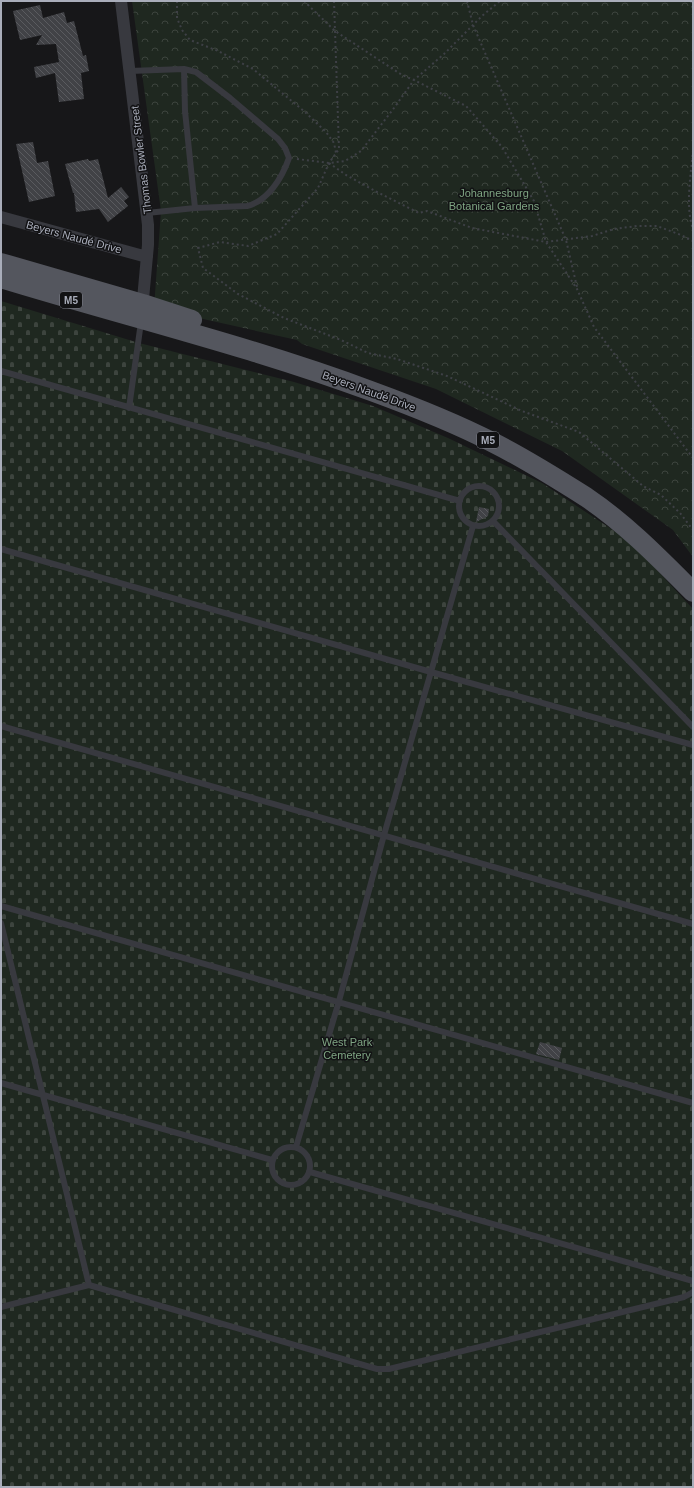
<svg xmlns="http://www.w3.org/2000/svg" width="694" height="1488" viewBox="0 0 694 1488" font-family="Arial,sans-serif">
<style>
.cemetery{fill:url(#cemetery-stones)}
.park{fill:url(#park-crowns)}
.building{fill:url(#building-back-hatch)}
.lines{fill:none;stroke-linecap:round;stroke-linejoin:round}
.path{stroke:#3e4046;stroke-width:2;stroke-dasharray:2 3;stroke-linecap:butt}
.service{stroke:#38393f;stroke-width:6}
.minor{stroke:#38393f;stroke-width:12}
.primary{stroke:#54565e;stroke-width:20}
.labels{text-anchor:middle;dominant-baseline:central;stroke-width:3;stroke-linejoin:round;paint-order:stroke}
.shield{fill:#121214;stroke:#7c7e88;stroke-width:1}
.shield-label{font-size:10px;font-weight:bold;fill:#a9adba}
.street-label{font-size:11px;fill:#a9adba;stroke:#121214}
.park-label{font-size:11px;fill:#7fa583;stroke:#121214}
</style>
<defs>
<pattern id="cemetery-stones" width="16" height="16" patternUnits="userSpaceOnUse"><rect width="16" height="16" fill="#1f2820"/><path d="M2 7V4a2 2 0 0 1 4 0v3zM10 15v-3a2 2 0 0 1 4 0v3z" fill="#3d443e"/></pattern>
<pattern id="park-crowns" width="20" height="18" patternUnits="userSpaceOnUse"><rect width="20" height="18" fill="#1f2820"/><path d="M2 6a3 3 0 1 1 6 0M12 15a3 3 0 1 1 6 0" fill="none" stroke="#3d443e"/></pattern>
<pattern id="building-back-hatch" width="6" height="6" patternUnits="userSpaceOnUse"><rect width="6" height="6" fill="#414246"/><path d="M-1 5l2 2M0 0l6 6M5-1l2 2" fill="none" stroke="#5a5b5f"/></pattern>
</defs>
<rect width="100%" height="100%" fill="#171719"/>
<!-- cemetery -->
<path class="cemetery" d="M1 301 139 343 294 382 373 406 448 438 542 483 631 542 693 609V1487H1Z"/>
<!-- park -->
<path class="park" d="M132 1H693V557L673 530 562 451 436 389 302 344 297 340 154 308 161 211Z"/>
<!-- building -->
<path class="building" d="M40 5 43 18 64 12 67 23 74 21 83 56 86 55 89 71 81 73 84 99 59 102 55 73 36 78 34 67 59 62 56 44 36 45 42 35 20 40 13 11Z
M33 142 37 163 48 161 55 196 29 202 16 144Z
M88 159 89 161 98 159 108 198 121 187 129 197 124 201 128 206 108 222 99 209 76 212 74 193H73L65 164Z
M479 507 489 509 488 516 476 522Z
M540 1042 562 1048 559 1060 536 1054Z"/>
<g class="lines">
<!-- path -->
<path class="path" d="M177 1V18L182 30 190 40 218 51 253 69 305 112 326 132 334 143 336 153
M304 1 335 31 402 75 414 80 466 106 502 147 534 201 546 242 577 289 594 327 693 458
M334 1 339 149 329 163 318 188 277 234 248 246 220 242 198 248 203 268 238 294 284 318 341 340 368 353 397 359 447 376 522 411 579 432 643 486 661 495 680 513 693 530
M467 1 473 25 566 240 577 287
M691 1 693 9
M693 150C691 173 685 207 693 229
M297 159 329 163 345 161 361 151 394 108 414 80 444 54 482 16 500 1
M329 163 346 175 377 192 419 213 427 211 472 228 546 242 592 236 614 229 637 226H657L681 235 693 241"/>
<!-- service -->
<path class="service" d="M184 69 185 111 195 208
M130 71 184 69 196 72 230 98 278 139 285 148 289 158C282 178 268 201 247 206L195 208 147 213
M1 371 460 501
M129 408 141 322
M459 506a20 20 0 1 1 40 0a20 20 0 1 1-40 0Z
M493 521 693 727
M1 549 431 672 693 745
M1 726 693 924
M1 906 693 1103
M1 923 89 1285
M1 1083 272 1160
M272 1166a19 19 0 1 1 38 0a19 19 0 1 1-38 0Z
M296 1147 339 1001 384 835 473 526
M310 1172 693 1281
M1 1307 89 1285 377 1369H389L684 1297 693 1292"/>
<!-- minor -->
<path class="minor" d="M121 1 148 225V245L142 310
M1 217 147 257"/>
<!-- primary -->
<path class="primary" d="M1 263 143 304 192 320
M1 278C125 316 250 346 371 391 412 406 453 422 492 442 524 458 556 478 586 497 626 524 659 558 693 592"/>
</g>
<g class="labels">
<!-- shield labels -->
<g class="shield">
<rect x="60" y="292" width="22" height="16" rx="3"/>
<rect x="477" y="432" width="22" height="16" rx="3"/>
</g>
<g class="shield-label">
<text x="71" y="300">M5</text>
<text x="488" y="440">M5</text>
</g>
<!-- street labels -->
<g class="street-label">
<text transform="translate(141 160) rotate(-97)">Thomas Bowler Street</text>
<text transform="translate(74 237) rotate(15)">Beyers Naudé Drive</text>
<text transform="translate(369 391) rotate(20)">Beyers Naudé Drive</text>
</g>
<!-- park labels -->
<g class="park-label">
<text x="494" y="193">Johannesburg<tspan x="494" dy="13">Botanical Gardens</tspan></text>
<text x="347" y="1042">West Park<tspan x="347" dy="13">Cemetery</tspan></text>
</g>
</g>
<!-- border -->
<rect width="694" height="1488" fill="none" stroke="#a9adba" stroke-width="4"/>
</svg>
